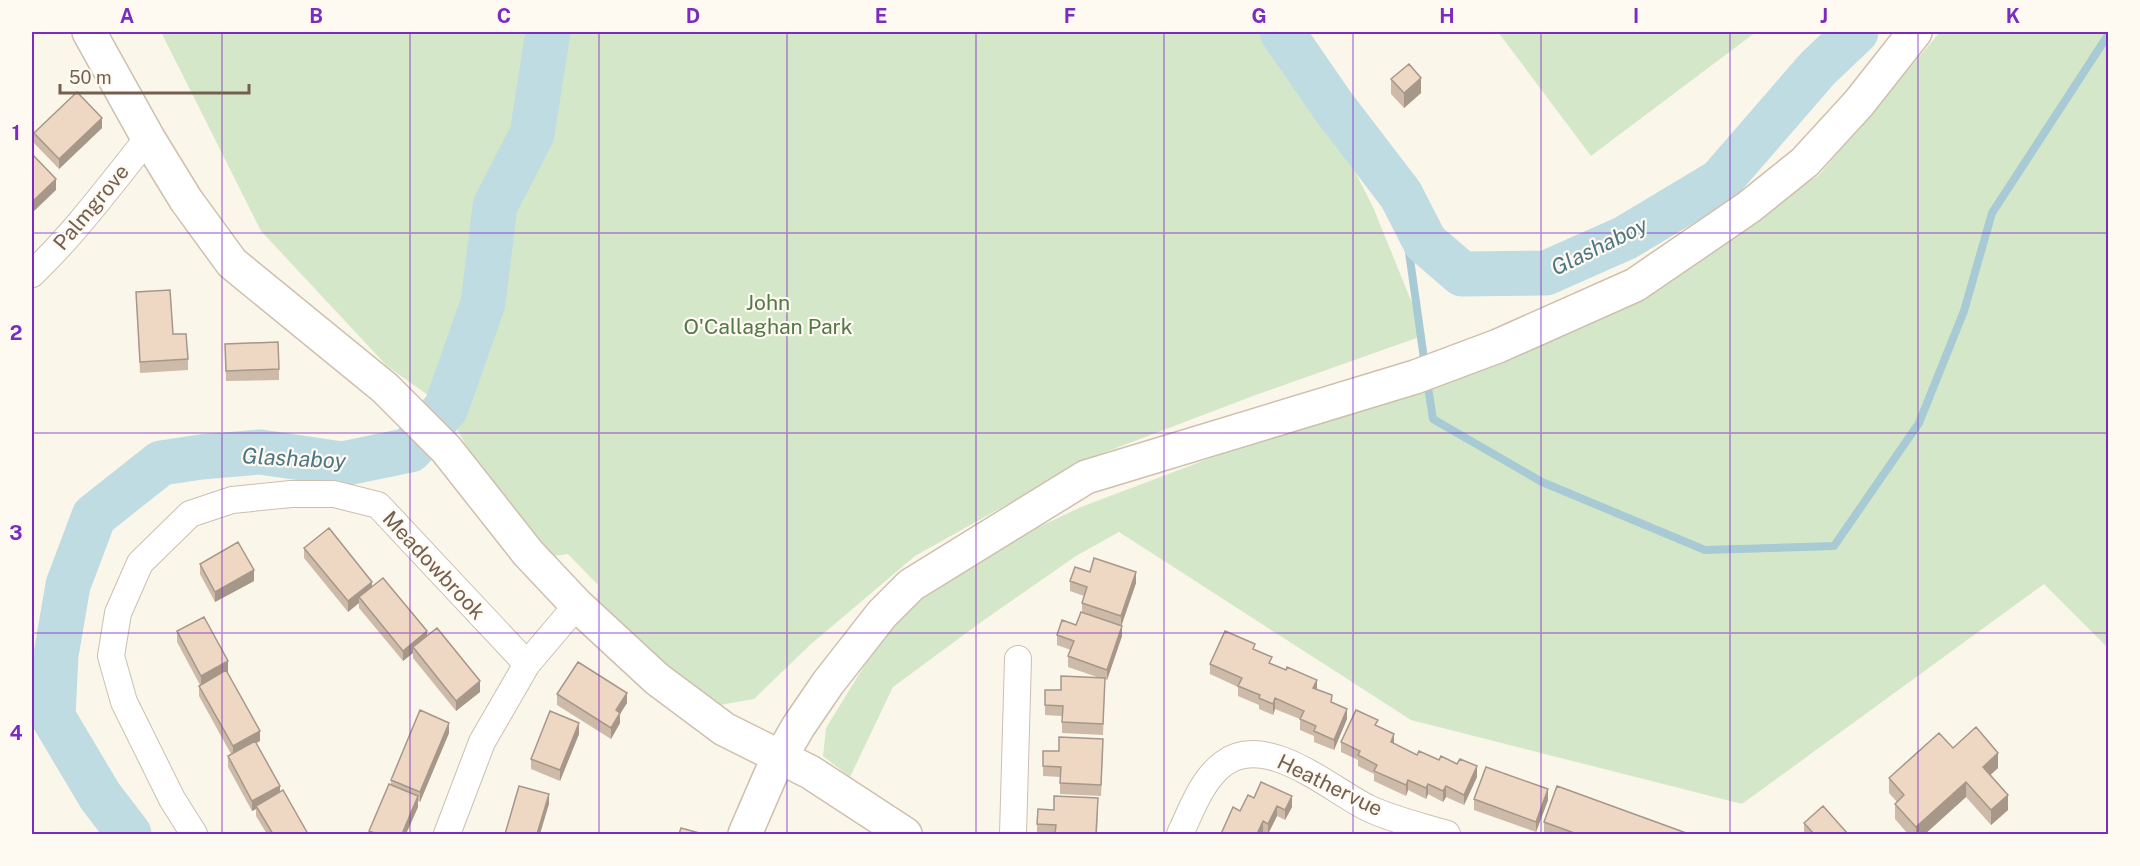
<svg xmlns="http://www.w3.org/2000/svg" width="2140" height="866" viewBox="0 0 2140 866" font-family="'Public Sans',sans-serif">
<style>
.green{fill:#d4e8c9}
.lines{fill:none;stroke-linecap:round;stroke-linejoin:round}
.stream{stroke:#a7cad4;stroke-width:8}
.river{stroke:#c0dce3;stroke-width:45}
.street-casing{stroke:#ccbfb1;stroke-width:28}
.secondary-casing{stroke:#cfbfae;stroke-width:36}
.street{stroke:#fff;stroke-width:26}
.secondary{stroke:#fff;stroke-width:33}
.wall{fill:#cdbaa9}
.shaded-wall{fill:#a79789}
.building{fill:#eed8c4;stroke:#a79789;stroke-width:1.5}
.grid{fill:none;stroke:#7b2cbf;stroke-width:1.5;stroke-opacity:0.55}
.labels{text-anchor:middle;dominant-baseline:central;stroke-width:4.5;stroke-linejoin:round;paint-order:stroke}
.street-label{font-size:21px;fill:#745f4f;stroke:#fef9f1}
.park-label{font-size:21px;fill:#537848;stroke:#fef9f1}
.water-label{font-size:22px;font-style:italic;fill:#4b7785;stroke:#fef9f1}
.neatline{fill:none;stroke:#7b2cbf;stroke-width:2}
.grid-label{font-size:20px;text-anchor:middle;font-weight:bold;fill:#7b2cbf}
</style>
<rect width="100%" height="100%" fill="#fbf6ea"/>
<!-- green -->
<path class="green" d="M161 32H532L448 401 483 303 495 206 548 35V32H1284L1373 207 1425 335 1253 396 1090 458 915 556 810 645 754 699 714 706 596 612 598 585 568 554 540 558 472 457 446 408 387 366 261 231Z
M1498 32H1756L1591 156Z
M1940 32H2108V648L2044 584 1742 804 1411 720 1119 532 1076 556 984 620 893 687 850 777 823 756 826 728 885 632 908 605 977 556 1081 507 1435 373 1641 290 1819 175Z"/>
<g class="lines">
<!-- stream -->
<path class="stream" d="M1401 195 1425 366
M1427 381 1433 419 1542 482 1705 550 1834 546 1919 423 1964 311 1992 213 2108 35"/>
<!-- river -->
<path class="river" d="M1282 32 1333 106 1401 195 1425 242 1462 274 1546 273 1625 238 1720 181 1818 68 1856 32
M129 834 100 796 53 717 56 655 68 585 94 516 161 463 201 457 260 452 342 464 410 450 446 408 483 303 495 206 532 134 548 32"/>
<!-- street casing -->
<g class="street-casing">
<path id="street" d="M32 274C75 233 111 184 148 138
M194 834 172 799 124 702 111 656 118 613 140 563 190 514 232 500 291 494H334L378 505 527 664
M447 834 482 742 527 664 577 605
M1013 834 1018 659
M1180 834C1191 811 1201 781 1223 764 1265 731 1330 789 1368 808 1393 820 1421 826 1447 834"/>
</g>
<!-- secondary casing -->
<g class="secondary-casing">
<path id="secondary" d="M89 32 148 138 186 200 232 263 385 388 446 449 528 553 577 605 657 679 724 729 810 772 905 834
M745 834 771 774 798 727 828 683 882 614 911 585 1086 477 1415 377 1498 346 1635 285 1749 207 1805 162 1859 103 1915 32"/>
</g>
<!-- street -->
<use href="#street" class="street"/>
<!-- secondary -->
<use href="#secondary" class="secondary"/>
</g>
<!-- wall -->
<path class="wall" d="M1391 79 1421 93 1404 108 1391 94Z
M102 128 59 169 34 143V133Z
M136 292 188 359V370L140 373Z
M225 354 279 369V380L226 381Z
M304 548 372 587 427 636 480 692 456 711 413 658V653L403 661 359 608V603L348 612 304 558Z
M200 564 254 581 215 602 200 574Z
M1090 572 1136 583 1121 625 1122 636 1107 680 1105 679 1103 735 1062 733V716L1045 715V690H1061L1100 678 1068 667V656L1071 650 1057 645V635L1076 625 1082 612V603L1084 596 1070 591V581Z
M177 631 228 672 227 673 260 741 256 743 280 793 308 834H267L256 816V809L252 811 228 767V756L231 754 199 696V686L200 685 177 642Z
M1255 650 1272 664 1317 689 1332 702 1347 719 1334 750 1314 742V736L1300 730V719L1275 709 1273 715 1259 709V705L1238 696V687L1210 674V664Z
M557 694 627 703 620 714V723L611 739 557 705Z
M1378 727 1394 744 1417 755 1477 777 1464 805 1446 797 1443 802 1428 794 1426 799 1408 790 1406 796 1374 781V774L1358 766V760L1341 752V742Z
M449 733 420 802 418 801V807L406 834H369V831L391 785V780Z
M579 734 560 781 531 769V759Z
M1953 748 1998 768 1990 775 2008 810 1991 825 1966 797 1925 834H1908L1895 819V804L1897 802 1889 793V778Z
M1103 749 1101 796 1060 794V777L1043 776V751H1059Z
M1254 798 1292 807 1285 820 1277 816 1268 834 1263 832 1262 834H1221L1240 811Z
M1474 799 1548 800 1536 832 1474 810Z
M1098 808 1097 834H1037V824L1054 810Z
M1544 822 1689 834H1548L1544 833Z
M1804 823 1848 834H1804Z"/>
<!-- shaded-wall -->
<path class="shaded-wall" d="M34 42V53L32 55V44Z
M1421 78V93L1404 108V93Z
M102 118V128L59 169V159Z
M56 179V190L32 213V202Z
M254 570V581L215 602V592Z
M1136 572V583L1121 627V616Z
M372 582V592L359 597V603L348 612V601Z
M1122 626V636L1107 680V670Z
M427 631V642L413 647V653L403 661V651Z
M228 661V672L201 687V676Z
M1317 680V690L1313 688Z
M480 681V692L456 711V701Z
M627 693V703L620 714V723L611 739V728L616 710Z
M1275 698V709L1273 715V704Z
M1347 709V719L1334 750V740Z
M449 723V733L420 802V792Z
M579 723V734L560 781V770Z
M260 731V741L233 756V746Z
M1394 734V745L1391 742Z
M1998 753V768L1983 782V767Z
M1477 766V777L1464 805V795Z
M1408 780V790L1406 796V785Z
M1966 782V797L1925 834H1916V827Z
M1428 784V794L1426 799V788Z
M280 786V796L256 806V809L252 811V801Z
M1446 786V797L1443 802V791Z
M1548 789V800L1536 832V822Z
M549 794V804L540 834H537Z
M2008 795V810L1991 825V810Z
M418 796V807L406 834H402Z
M1292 796V807L1285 820V810Z
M1277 806V816L1268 834V824Z
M1263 821V832L1262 834H1257Z"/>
<!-- building -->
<path class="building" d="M1409 64 1421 78 1404 93 1391 79Z
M77 92 102 118 59 159 34 133Z
M32 154 56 179 32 202Z
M170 290 173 334H186L188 359 140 362 136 292Z
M278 342 279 369 226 371 225 344Z
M329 528 372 582 348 601 304 548Z
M238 542 254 570 215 592 200 564Z
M1094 558 1136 572 1121 616 1082 603 1087 587 1070 581 1075 567 1090 572Z
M383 578 427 631 403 651 359 597Z
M1081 612 1122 626 1107 670 1068 656 1074 641 1057 635 1062 620 1076 625Z
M204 617 228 661 201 676 177 631Z
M437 628 480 681 456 701 413 647Z
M1225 631 1255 644 1253 649 1272 657 1269 663 1286 670 1287 667 1317 680 1313 688 1332 695 1331 702 1347 709 1334 740 1314 731 1316 726 1300 719 1304 711 1275 698 1273 704 1259 698 1260 695 1238 686 1242 678 1210 664Z
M578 662 627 693 616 710 620 713 611 728 557 694Z
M226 670 260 731 233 746 199 686Z
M1061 676 1105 678 1103 724 1062 722 1063 706 1045 705V690H1061Z
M420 710 449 723 420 792 391 780Z
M1356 710 1378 720 1375 725 1394 734 1391 742 1417 755 1419 751 1439 760 1441 756 1457 764 1460 759 1477 766 1464 795 1446 786 1443 791 1428 784 1426 788 1408 780 1406 785 1374 771 1377 765 1358 755 1360 751 1341 742Z
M550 711 579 723 560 770 531 759Z
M1976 727 1998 753 1983 767 2008 795 1991 810 1966 782 1916 827 1895 804 1904 795 1889 778 1939 733 1953 748Z
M1059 737 1103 739 1101 785 1060 783 1061 767 1043 766V751H1059Z
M255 741 280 786 252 801 228 756Z
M1486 767 1548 789 1536 822 1474 799Z
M1261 782 1292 796 1285 810 1277 806 1268 824 1263 821 1257 834H1221L1233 807 1240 811 1248 795 1254 798Z
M389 784 418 796 402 834H377L369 831Z
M519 786 549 794 537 834H505Z
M1557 786 1689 834H1577L1544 822Z
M283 790 308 834H273L256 806Z
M1054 796 1098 798 1096 834H1055L1056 825 1037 824 1038 809 1054 810Z
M1823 806 1848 834H1814L1804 823Z
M681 828 703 834H679Z"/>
<!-- grid -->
<path class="grid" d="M222 32V834M410 32V834M599 32V834M787 32V834M976 32V834M1164 32V834M1353 32V834M1541 32V834M1730 32V834M1918 32V834M32 233H2108M32 433H2108M32 633H2108"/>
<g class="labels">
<!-- street labels -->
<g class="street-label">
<text transform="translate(91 207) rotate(-50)">Palmgrove</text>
<text transform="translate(434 565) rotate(47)">Meadowbrook</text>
<text transform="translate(1330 785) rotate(26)">Heathervue</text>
</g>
<!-- park labels -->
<g class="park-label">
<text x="768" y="302">John<tspan x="768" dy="24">O'Callaghan Park</tspan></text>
</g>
<!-- water labels -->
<g class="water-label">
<text transform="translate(1599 246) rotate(-26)">Glashaboy</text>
<text transform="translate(294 458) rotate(3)">Glashaboy</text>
</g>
</g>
<!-- border -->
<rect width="2140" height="866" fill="none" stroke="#fef9f1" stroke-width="66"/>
<!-- scale -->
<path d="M60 84v9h189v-9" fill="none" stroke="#745f4f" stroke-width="3"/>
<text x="69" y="84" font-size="18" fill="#745f4f" stroke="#fef9f1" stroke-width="4.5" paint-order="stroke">50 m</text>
<rect x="33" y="33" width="2074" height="800" class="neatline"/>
<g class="grid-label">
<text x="127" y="23">A</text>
<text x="316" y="23">B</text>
<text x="504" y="23">C</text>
<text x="693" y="23">D</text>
<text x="881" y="23">E</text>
<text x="1070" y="23">F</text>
<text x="1259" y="23">G</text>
<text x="1447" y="23">H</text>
<text x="1636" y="23">I</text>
<text x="1824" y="23">J</text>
<text x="2013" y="23">K</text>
<text x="16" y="140">1</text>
<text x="16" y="340">2</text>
<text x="16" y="540">3</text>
<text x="16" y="740">4</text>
</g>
</svg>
